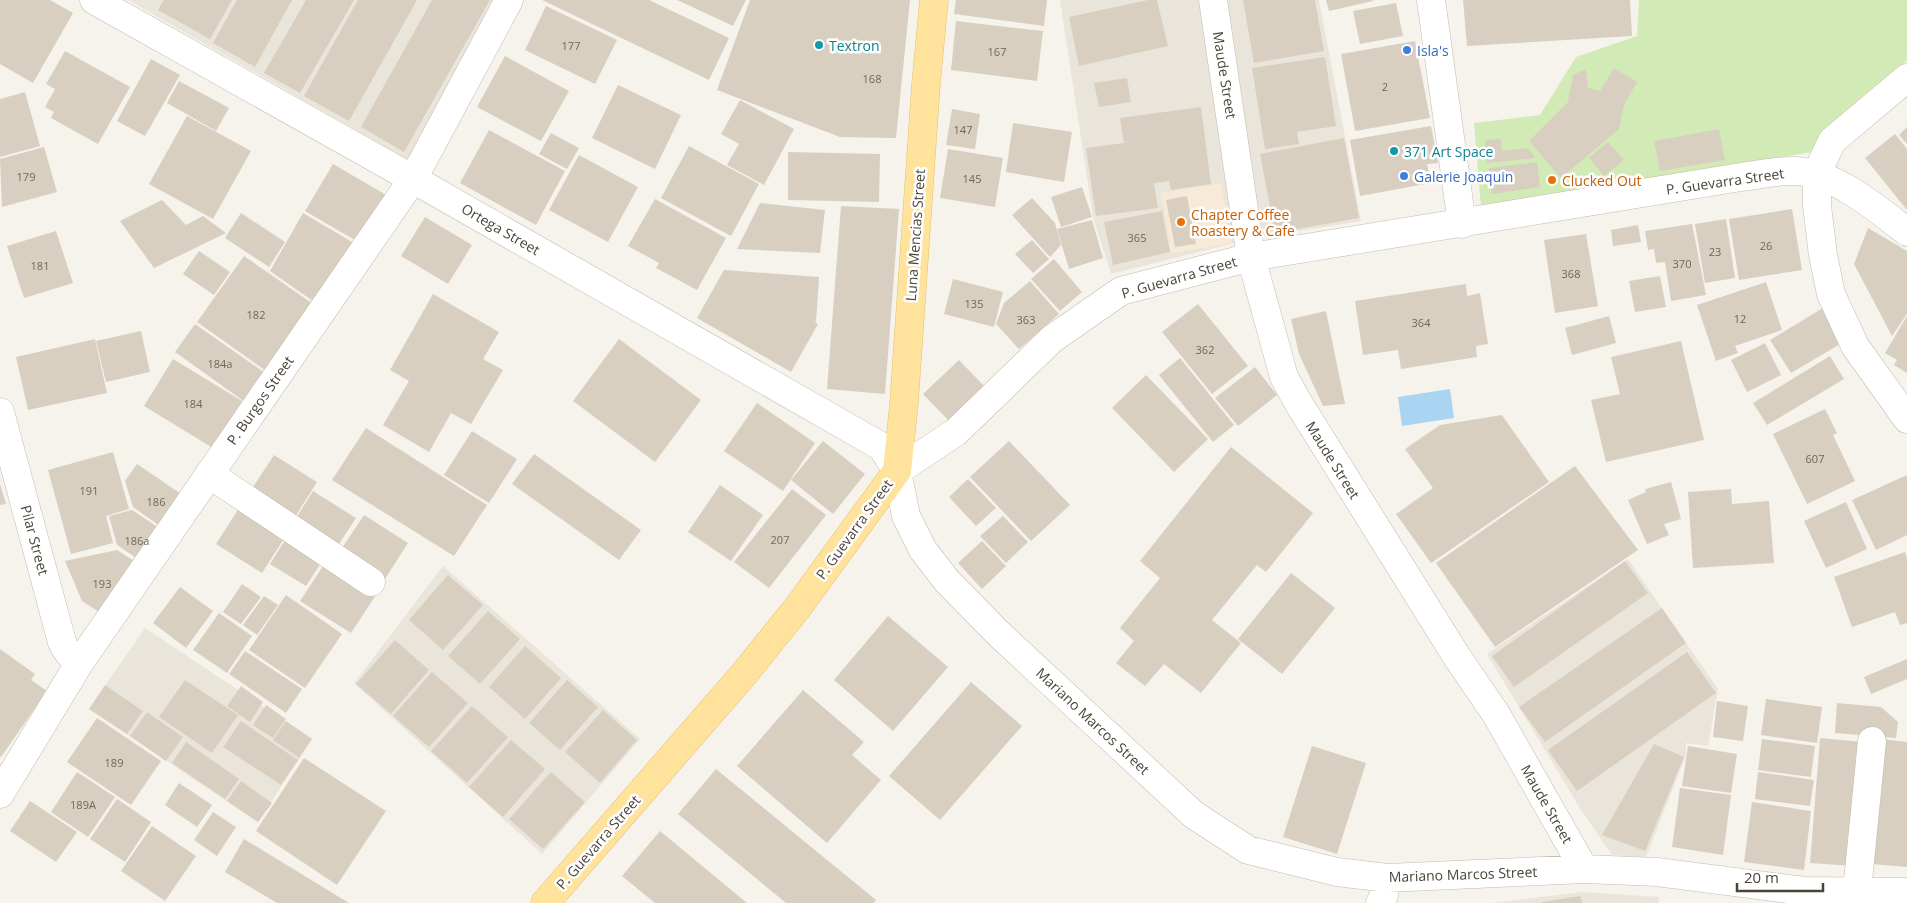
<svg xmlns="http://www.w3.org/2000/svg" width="1907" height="903" viewBox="0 0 1907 903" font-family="'Open Sans',sans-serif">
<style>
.residential{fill:#eae5da}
.commercial{fill:#f7ead8}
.green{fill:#d2eab5}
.water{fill:#a9d4f2}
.building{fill:#d8cfc1}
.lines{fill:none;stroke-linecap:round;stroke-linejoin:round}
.minor-casing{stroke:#c2bbae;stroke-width:29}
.major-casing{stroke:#e6c16a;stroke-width:29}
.minor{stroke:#fff;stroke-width:28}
.major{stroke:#ffe39c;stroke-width:28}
.culture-dot{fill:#0f9aa8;stroke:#fff;stroke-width:2}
.shop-dot{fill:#3f7fe0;stroke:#fff;stroke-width:2}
.food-dot{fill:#e8710a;stroke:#fff;stroke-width:2}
.labels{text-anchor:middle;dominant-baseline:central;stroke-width:5;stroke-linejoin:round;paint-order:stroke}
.number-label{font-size:11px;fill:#6e675b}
.culture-label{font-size:14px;fill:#0d838f;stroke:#fff;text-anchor:start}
.shop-label{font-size:14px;fill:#366cbe;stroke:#fff;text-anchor:start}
.street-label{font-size:14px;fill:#4b4439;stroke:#fff}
.food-label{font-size:14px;fill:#c56008;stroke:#fff;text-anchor:start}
</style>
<rect width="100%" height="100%" fill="#f6f3ec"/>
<!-- residential -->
<path class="residential" d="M128 0H500L416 164Z
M1060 0H1319L1361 221 1250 239 1111 274 1093 217Z
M1628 559 1718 689 1708 746 1686 743V755L1646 857 1612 855 1581 810 1487 654Z
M443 566 640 739 542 854 354 683Z
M145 628 312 739 258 822 89 709Z
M1582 892 1659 897V903H1493Z"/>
<!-- commercial -->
<path class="commercial" d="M1221 183 1232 243 1171 253 1161 193Z"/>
<!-- green -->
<path class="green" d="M1639 0H1907V60L1824 150 1481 207 1474 123 1540 115 1576 57 1637 36Z"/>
<!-- water -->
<path class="water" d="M1450 389 1454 418 1402 426 1398 397Z"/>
<!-- building -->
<path class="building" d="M0 0H50L73 13 33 83 0 64Z
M164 0H232L210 39 158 10Z
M237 0H292L255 67 213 43Z
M306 0H354L300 93 264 73Z
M358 0H417L349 121 304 96Z
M432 0H490L404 152 361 127Z
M542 0H649L729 38 709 80Z
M677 0H746L733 26Z
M750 0H910L896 138 840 137 717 90Z
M956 0H1047L1044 26 954 14Z
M1148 0H1157L1168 46 1079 66 1069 17Z
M1243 0H1315L1324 51 1254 63Z
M1326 0H1373V1L1329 11Z
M1463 0H1630L1632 36 1467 46Z
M1396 3 1403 36 1360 44 1353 11Z
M546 6 617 40 595 84 525 50Z
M956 21 1043 31 1037 81 951 70Z
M1415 41 1430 118 1355 131 1341 54Z
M65 51 130 87 98 144 51 118 54 112 45 107 55 89 46 84Z
M505 56 569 91 541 141 477 107Z
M1325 57 1336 126 1297 132 1299 144 1265 149 1252 68Z
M151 59 180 75 145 136 117 121Z
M1614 68 1637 82 1624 105 1619 129 1561 178 1529 141 1568 102 1573 75 1586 69 1588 88 1600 91Z
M1127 78 1131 102 1099 107 1094 83Z
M179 81 229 108 216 131 167 103Z
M618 85 681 115 655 169 592 138Z
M25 92 40 146 0 157V99Z
M740 100 794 129 764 185 727 165 739 144 721 134Z
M1201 107 1211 184 1171 190 1169 181 1154 183 1158 208 1096 216 1086 148 1124 143 1120 118Z
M952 109 980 114 975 149 946 145Z
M187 116 251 151 213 219 149 184Z
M1013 123 1072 132 1064 182 1006 172Z
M1431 126 1438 163 1427 164 1431 183 1360 196 1350 140Z
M1907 127V144L1899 135Z
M1719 129 1725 160 1660 171 1654 141Z
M489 130 565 171 536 225 460 183Z
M551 133 579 148 567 169 539 154Z
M1895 134 1907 149V210L1865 158Z
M1344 138 1359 218 1275 233 1260 154Z
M1501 139 1502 151 1528 148 1535 158 1487 163 1485 140Z
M1608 142 1624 160 1604 176 1589 158Z
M689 146 759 184 731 236 661 198Z
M44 147 57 192 2 207 0 159Z
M948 149 1003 158 995 207 940 198Z
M788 152 880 154 879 202 788 200Z
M579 155 638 187 608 242 549 210Z
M1537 162 1540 187 1492 194 1489 168Z
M333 164 388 196 360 243 305 211Z
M1082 187 1092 217 1061 227 1051 197Z
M1187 196 1196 244 1175 247 1166 200Z
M1032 198 1055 223 1061 245 1050 257 1012 215Z
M655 199 726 238 697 290 656 268 659 263 628 246Z
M162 200 186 225 203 216 226 233 154 268 120 221Z
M760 203 825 210 820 253 737 249Z
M841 206 899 209 885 394 827 389Z
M1792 209 1802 270 1739 280 1729 219Z
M1162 211 1170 252 1113 265 1104 222Z
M241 213 285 242 269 267 225 238Z
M303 213 357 245 320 306 270 271Z
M425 217 472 245 448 284 401 256Z
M1726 219 1735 278 1705 283 1695 224Z
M1092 220 1103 258 1069 269 1057 229Z
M1692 224 1706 295 1671 301 1665 262 1656 263 1654 249 1648 250 1645 231Z
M1638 225 1641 242 1613 246 1611 230Z
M1868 228 1907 251V314L1892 336 1854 264Z
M56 231 73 283 24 298 7 246Z
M1586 234 1598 306 1555 313 1544 240Z
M1032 240 1049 259 1033 273 1015 254Z
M199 251 230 272 214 295 183 274Z
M244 256 316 306 269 373 197 322Z
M1054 259 1082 292 1060 311 1031 279Z
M724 270 819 277 816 322 813 321 818 324 791 372 697 318Z
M1660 276 1666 307 1635 312 1629 281Z
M953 279 1003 292 994 327 944 314Z
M1030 281 1059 314 1019 349 996 324 1004 303Z
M1766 282 1782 330 1735 346 1738 353 1716 361 1697 305Z
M1466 284 1467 296 1480 293 1488 344 1476 346 1477 357 1401 369 1398 350 1363 355 1355 301Z
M433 294 499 332 483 359 503 370 471 424 451 413 429 452 383 425 409 381 390 370Z
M1198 304 1248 366 1212 394 1162 332Z
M1826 306 1847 340 1791 373 1770 340Z
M1326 311 1345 404 1323 406 1299 354 1291 319Z
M1609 316 1616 343 1572 355 1565 328Z
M1907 316V373L1894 365 1897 360 1885 353Z
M195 324 265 373 245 402 175 352Z
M141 331 150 372 106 382 96 341Z
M95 339 107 393 28 410 16 357Z
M619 339 701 400 655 462 573 401Z
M1681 341 1704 440 1606 462 1591 400 1620 394 1611 357Z
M1765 343 1781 375 1747 392 1731 360Z
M1830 356 1844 379 1767 425 1753 403Z
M1180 358 1234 425 1213 442 1159 375Z
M173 359 242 401 213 448 144 406Z
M959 360 985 387 949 421 923 394Z
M1255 367 1277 395 1238 426 1215 398Z
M1146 375 1208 439 1174 472 1112 408Z
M757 403 815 443 783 491 724 451Z
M1825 409 1837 433 1833 435 1855 481 1807 504 1773 434Z
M1502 415 1549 482 1431 563 1396 514 1433 488 1405 449 1440 425Z
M366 428 487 505 454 556 332 480Z
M472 431 517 459 489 503 444 475Z
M823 441 865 474 833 514 791 480Z
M1009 441 1070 505 1031 541 970 477Z
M1231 447 1313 513 1266 572 1257 565 1212 620 1241 643 1201 693 1164 664 1145 686 1116 663 1134 641 1120 628 1160 578 1140 561Z
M113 452 129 509 106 516 113 543 71 554 48 470Z
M534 454 641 530 619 560 512 484Z
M274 455 317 482 293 520 249 493Z
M137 464 184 496 163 528 133 507 125 481Z
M1575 466 1638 550 1495 647 1436 563Z
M1907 475V535L1876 550 1852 500Z
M968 479 996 508 976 526 949 497Z
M1671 482 1681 519 1664 524 1669 535 1647 544 1628 500 1646 492 1645 489Z
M0 484 6 504 0 505Z
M720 485 763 515 731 561 688 532Z
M792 489 826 515 769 588 734 562Z
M1731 489 1732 504 1769 501 1774 563 1693 568 1688 492Z
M313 491 356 518 335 550 293 523Z
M1846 502 1867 549 1826 568 1804 521Z
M241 505 287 534 262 573 216 544Z
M132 510 165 532 144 563 117 545 109 516Z
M364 515 408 543 383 582 338 554Z
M1003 516 1028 542 1006 563 980 536Z
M287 537 323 560 306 586 270 564Z
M982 541 1006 566 982 589 958 563Z
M117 550 142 566 107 617 82 601 65 561Z
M1905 552 1907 558V623L1900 625 1895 612 1852 627 1834 577Z
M1625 561 1648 593 1514 687 1492 656Z
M325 563 376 595 351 633 300 601Z
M1291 573 1335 608 1282 674 1238 639Z
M448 575 483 605 443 650 409 620Z
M242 584 261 597 241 624 223 612Z
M180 587 213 611 186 648 153 623Z
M286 595 342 634 305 688 249 650Z
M264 596 278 605 257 635 243 625Z
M1662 608 1686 643 1545 742 1519 707Z
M488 611 520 639 480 684 448 656Z
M219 613 252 636 227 673 193 650Z
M888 616 948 667 893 731 834 680Z
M395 640 429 670 391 714 356 684Z
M525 646 561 678 525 719 489 687Z
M0 649 35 674 31 680 47 691 1 757 0 756Z
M245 651 302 689 286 713 229 674Z
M1687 652 1716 693 1577 791 1548 750Z
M1907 659V679L1871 694 1864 677Z
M432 672 468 703 429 747 393 716Z
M185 680 238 715 212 753 159 717Z
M567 680 598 707 560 750 529 723Z
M971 682 1022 726 940 820 889 776Z
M105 685 143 711 127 734 89 709Z
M241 686 263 702 250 722 227 706Z
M803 690 864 742 852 755 881 780 827 843 737 766Z
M1766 699 1822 707 1817 743 1761 735Z
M1717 701 1748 706 1743 741 1713 737Z
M1837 703 1881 707 1898 722 1896 738 1835 733Z
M266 705 286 719 273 738 253 725Z
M472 706 508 737 467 783 431 751Z
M603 710 637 740 600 783 565 752Z
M147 712 183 737 166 761 130 736Z
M97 718 161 761 131 805 67 762Z
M241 721 298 760 281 785 223 747Z
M286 721 312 739 299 758 273 740Z
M1820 738 1863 742 1854 866 1810 863Z
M1762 739 1815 746 1811 777 1758 770Z
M1881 739 1907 742V867L1871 864Z
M511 740 545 769 503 817 469 787Z
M186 742 239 779 225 799 172 763Z
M1654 744 1684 757 1645 851 1602 835Z
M1312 746 1366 763 1337 854 1283 837Z
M1688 746 1737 754 1731 793 1682 786Z
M304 758 386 811 337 885 256 831Z
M716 769 876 900 874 903H786L678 814Z
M77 772 115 797 88 837 51 812Z
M551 772 585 802 543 849 509 819Z
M1758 772 1814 780 1810 806 1755 799Z
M241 781 272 803 258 822 227 801Z
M179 783 212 805 197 827 165 805Z
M1680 788 1731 795 1723 855 1672 847Z
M117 799 151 822 125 862 90 839Z
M30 801 77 832 56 862 10 831Z
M1752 802 1811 811 1804 870 1744 862Z
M213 812 236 827 217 856 194 840Z
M152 826 196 856 165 901 121 871Z
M660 831 747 903H655L622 876Z
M244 839 349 903H277L225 872Z
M1580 896 1582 903H1542V902Z"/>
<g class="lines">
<!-- minor casing -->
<g class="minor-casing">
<path id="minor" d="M94 0 413 179 882 447 897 471 906 516 923 550 947 581 999 634 1194 815 1248 850 1337 872 1387 878 1584 869 1657 872 1804 891 1907 892
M1213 0 1251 257 1284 377 1299 404 1457 657 1496 714 1584 869
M1431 0 1462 224
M1907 78 1832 141 1817 173V206L1823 255 1831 294 1855 346 1907 419
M0 412 62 642C66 652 71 657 80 662
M897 471 956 432 1052 339 1121 291 1251 257 1741 177C1759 175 1778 170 1796 171 1833 172 1878 209 1907 232
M209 474 371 582
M0 794 80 662 413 179 509 0
M1857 891 1872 741
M1380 903 1384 895 1387 878"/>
</g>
<!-- major casing -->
<g class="major-casing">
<path id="major" d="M545 903 744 674 798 607 897 471 904 403 926 84 934 0"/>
</g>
<!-- minor -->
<use href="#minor" class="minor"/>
<!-- major -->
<use href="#major" class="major"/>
</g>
<!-- markers -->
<g class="culture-dot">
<circle cx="819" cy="45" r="5"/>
<circle cx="1394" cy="151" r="5"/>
</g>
<g class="shop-dot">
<circle cx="1407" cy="50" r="5"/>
<circle cx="1404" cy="176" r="5"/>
</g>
<g class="food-dot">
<circle cx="1552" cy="180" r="5"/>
<circle cx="1181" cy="222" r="5"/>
</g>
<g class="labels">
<!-- number labels -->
<g class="number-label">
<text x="571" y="45">177</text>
<text x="997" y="51">167</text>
<text x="872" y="78">168</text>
<text x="1385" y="86">2</text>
<text x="963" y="129">147</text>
<text x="26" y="176">179</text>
<text x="972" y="178">145</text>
<text x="1137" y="237">365</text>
<text x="1766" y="245">26</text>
<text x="1715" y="251">23</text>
<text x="1682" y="263">370</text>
<text x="40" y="265">181</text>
<text x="1571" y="273">368</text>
<text x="974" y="303">135</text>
<text x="256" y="314">182</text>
<text x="1740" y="318">12</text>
<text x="1026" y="319">363</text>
<text x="1421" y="322">364</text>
<text x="1205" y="349">362</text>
<text x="220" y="363">184a</text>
<text x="193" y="403">184</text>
<text x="1815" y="458">607</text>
<text x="89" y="490">191</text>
<text x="156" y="501">186</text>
<text x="780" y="539">207</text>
<text x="137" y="540">186a</text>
<text x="102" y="583">193</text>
<text x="114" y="762">189</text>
<text x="83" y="804">189A</text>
</g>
<!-- culture labels -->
<g class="culture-label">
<text x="829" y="45">Textron</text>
<text x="1404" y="151">371 Art Space</text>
</g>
<!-- shop labels -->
<g class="shop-label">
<text x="1417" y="50">Isla's</text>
<text x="1414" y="176">Galerie Joaquin</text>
</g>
<!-- street labels -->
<g class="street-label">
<text transform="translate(1225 75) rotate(81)">Maude Street</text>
<text transform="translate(1725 181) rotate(-8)">P. Guevarra Street</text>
<text transform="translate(501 229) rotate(30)">Ortega Street</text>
<text transform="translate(915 235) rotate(-86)">Luna Mencias Street</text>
<text transform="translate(1179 277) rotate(-16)">P. Guevarra Street</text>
<text transform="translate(260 400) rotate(-55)">P. Burgos Street</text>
<text transform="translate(1333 460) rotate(58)">Maude Street</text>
<text transform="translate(854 529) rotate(-54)">P. Guevarra Street</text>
<text transform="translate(35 540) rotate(75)">Pilar Street</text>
<text transform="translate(1093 721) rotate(43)">Mariano Marcos Street</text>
<text transform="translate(1547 804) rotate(60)">Maude Street</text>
<text transform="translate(598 842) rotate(-49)">P. Guevarra Street</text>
<text transform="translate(1463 874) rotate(-2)">Mariano Marcos Street</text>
</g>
<!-- food labels -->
<g class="food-label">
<text x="1562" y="180">Clucked Out</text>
<text x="1191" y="214">Chapter Coffee<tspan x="1191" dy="16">Roastery &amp; Cafe</tspan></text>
</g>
</g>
<!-- scale -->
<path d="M1737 883v8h86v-8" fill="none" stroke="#4b4439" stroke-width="2.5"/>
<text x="1744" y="883" font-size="15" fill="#4b4439" stroke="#ffffff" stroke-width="4" paint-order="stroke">20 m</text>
</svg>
